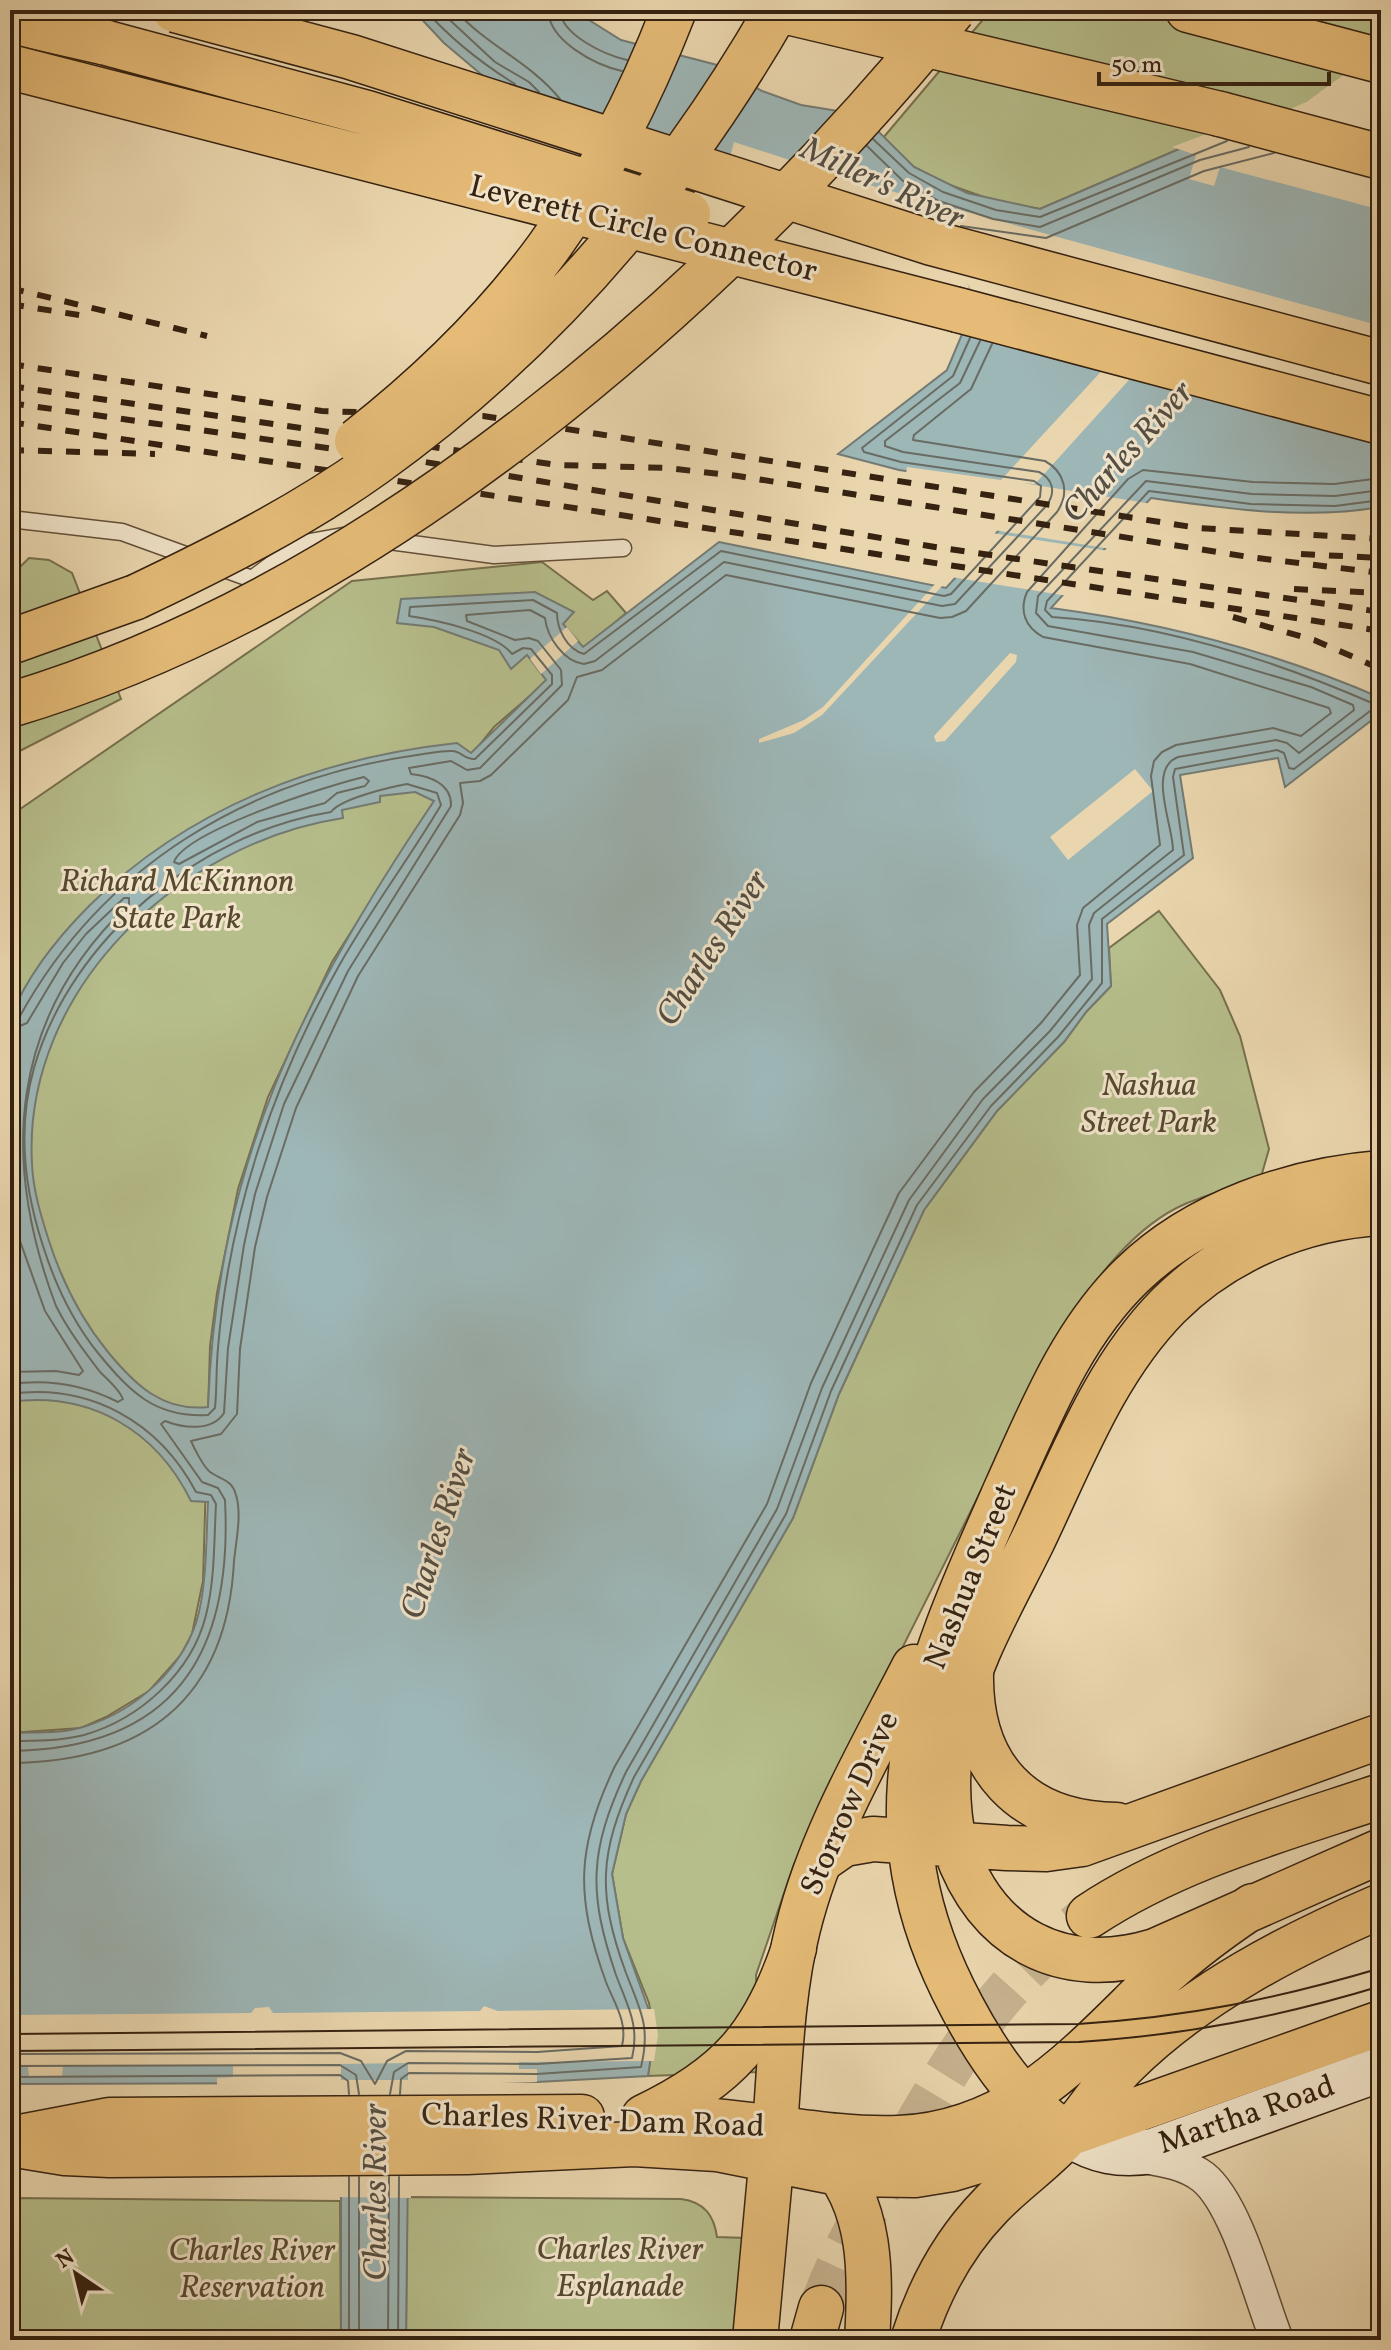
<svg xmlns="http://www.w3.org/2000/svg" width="1391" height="2350" viewBox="0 0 1391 2350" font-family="Vollkorn,serif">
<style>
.green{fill:#b6be8b;stroke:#76704e;stroke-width:2}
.water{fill:#9db6b6;stroke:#737b74;stroke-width:2;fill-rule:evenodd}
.pier{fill:#ead6ae;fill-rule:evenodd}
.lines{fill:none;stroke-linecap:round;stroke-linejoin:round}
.shore{stroke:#696c64;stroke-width:2}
.highway-tunnel{stroke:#c6b28f;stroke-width:44;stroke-dasharray:44 22;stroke-linecap:butt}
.lane-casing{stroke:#624f38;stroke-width:19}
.street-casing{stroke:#624f38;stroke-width:35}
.secondary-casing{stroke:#352211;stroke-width:47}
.primary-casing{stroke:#352211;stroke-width:47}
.highway-casing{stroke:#352211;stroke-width:47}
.lane{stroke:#f1e4ca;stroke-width:16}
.street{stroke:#f1e4ca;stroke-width:32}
.secondary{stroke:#f1e4ca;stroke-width:44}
.primary{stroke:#e5bb77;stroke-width:44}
.highway{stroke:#e5bb77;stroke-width:44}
.tram{stroke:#352211;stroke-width:2}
.rail{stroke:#352211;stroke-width:6;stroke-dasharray:14 14;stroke-linecap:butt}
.highway-bridge-casing{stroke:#352211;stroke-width:47;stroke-linecap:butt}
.highway-bridge{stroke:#e5bb77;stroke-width:44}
.labels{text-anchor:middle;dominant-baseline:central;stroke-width:6;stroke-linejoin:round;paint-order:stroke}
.street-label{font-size:32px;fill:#352211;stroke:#f1e4ca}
.park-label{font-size:32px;font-style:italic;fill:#554930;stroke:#f1e4ca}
.water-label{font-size:34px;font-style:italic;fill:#544e43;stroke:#f1e4ca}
</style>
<rect width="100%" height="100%" fill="#ead6ae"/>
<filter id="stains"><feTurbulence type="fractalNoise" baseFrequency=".0025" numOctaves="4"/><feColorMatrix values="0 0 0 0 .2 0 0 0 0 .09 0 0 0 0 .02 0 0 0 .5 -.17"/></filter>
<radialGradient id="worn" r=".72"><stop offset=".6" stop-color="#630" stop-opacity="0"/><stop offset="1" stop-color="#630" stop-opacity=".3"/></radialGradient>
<!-- green -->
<path class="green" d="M991 10H1381V52L1308 106 1193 143 1040 209 998 202 947 184 914 167 883 138Z
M29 558 49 560 72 573 121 699 10 756V562L19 568Z
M542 562 593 600 607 591 626 613 494 727 434 801 332 962 268 1097 238 1189 217 1293 210 1346 203 1581 192 1634 181 1655 149 1691 106 1717 81 1728 10 1733V816L352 581Z
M1159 911 1220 990 1240 1036 1269 1149 1261 1177C1236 1187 1210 1193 1185 1204 1134 1226 1095 1280 1064 1325L794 1864 756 1975 759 2072 648 2076 654 2035 649 2003 623 1938 612 1874 626 1814 641 1781 793 1518 839 1394 924 1210 997 1111 1064 1042 1086 1012 1111 986 1109 948Z
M407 2197 681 2199C704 2202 714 2215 717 2237L747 2238 737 2340H406Z
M10 2198 340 2201 341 2340H10Z"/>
<!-- water -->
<path class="water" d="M413 10H573L621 40 721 66 762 91 801 105 838 111 873 126 914 167 967 193 1040 209 1193 143 1287 116 1381 52V507C1303 520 1229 509 1151 498L1051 608C1165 623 1275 652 1381 698V713L1285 787 1278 758 1180 775 1193 858 1107 924 1111 986 1086 1012 1064 1042 997 1111 924 1210 839 1394 793 1518 641 1781 626 1814 612 1874 623 1938 652 2019 654 2035 648 2076 537 2082 409 2081 406 2340H341V2083L10 2084V1733C33 1732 60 1734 83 1727 136 1711 186 1667 199 1612 207 1576 206 1538 208 1502L191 1501C156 1430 90 1391 10 1402V1335L14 1322 10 1297V1019C26 977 58 937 90 905 190 807 319 758 457 743L471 753 546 680 527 655 511 669 499 650 434 627 397 623 401 599 535 592 574 612 563 624 583 647 719 542 946 588 1036 490 899 470 838 454 947 370 976 301 962 269 669 176 612 167 572 151 444 43ZM415 792 434 801C301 999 217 1163 208 1407 163 1412 135 1385 108 1352 81 1319 62 1281 49 1241 41 1216 33 1190 32 1164 22 990 179 843 343 818L342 810 380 802V796Z"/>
<!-- pier -->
<path class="pier" d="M1381 48V210L1220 167 1214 186 1189 179 1196 155 1172 147 1217 130 1267 120 1306 102Z
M734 142 851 180 1381 326V433L972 300 971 290 960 272 724 180Z
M1108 364 1138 370 1035 484 1023 483 1152 504 1111 549 994 530 1029 493 906 475 907 467 1001 480Z
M992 533 1109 551 1068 596 951 577Z
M937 582 944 584 822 715 794 733 759 743V739L804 720 823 707Z
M567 627 578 641 541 674 530 659Z
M1010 653 1017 655 1016 662 945 741 936 742 934 736Z
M1135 769 1153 791 1068 860 1050 837Z
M484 2006 498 2011 654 2009 658 2035 654 2061 519 2062V2069H537V2082L412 2085 411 2198 336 2197 337 2087 217 2085V2078L233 2077V2065L63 2066 62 2077H29L28 2067H10V2015L251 2013 255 2008 269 2007 273 2013 480 2011ZM408 2063V2080H341V2064Z"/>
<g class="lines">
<!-- shore -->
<path class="shore" d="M425 10C452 40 481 63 515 84
M439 10 495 62 529 82 539 92
M455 10C486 45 530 62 560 99
M548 10C549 41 595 65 622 71
M560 10C561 35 605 55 627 60
M873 139 909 173 943 192 996 210 1040 217 1227 141
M867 146 903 181 939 201 993 219 1040 227 1200 160 1249 147
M961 226 1046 238 1204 171 1274 153
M364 777 369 781 365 786 337 793 325 803 257 822 179 864 174 862C185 831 329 785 364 777Z
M407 784 437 793 441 805C409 859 371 909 340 964 274 1080 229 1214 218 1348 216 1368 217 1388 215 1408L208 1415C155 1418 130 1392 98 1353 73 1322 55 1284 43 1246 24 1188 17 1128 34 1068 71 938 200 833 331 812 340 799 390 787 407 784Z
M10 1020 20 1016C103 866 248 779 417 755 427 754 443 750 453 751 462 752 465 760 475 759L552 684V675L531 649 523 648 512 654C496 633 437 620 409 616L410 607 533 600 557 613C557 628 566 649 584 654L721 551 944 596 951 594 1040 497 1041 486 1034 481 901 462 864 452 862 448 953 376 970 338
M10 1030 27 1023 63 963 86 934 124 898H129V904C10 1017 0 1158 56 1306 68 1330 84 1351 100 1372 108 1380 119 1389 123 1399L118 1402C85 1385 47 1379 10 1384
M10 1213 45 1311 83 1371 79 1375 56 1371 10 1372
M10 1394C90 1383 159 1422 196 1492L211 1495 216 1504C214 1540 215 1579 206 1615 192 1672 140 1719 84 1735 61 1741 34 1741 10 1741
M10 1751C174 1749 233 1655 225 1500L218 1488 202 1482 161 1424 165 1421C183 1428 212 1432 224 1413L228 1348 244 1245 255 1194 284 1104 348 971 451 806C452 784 430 776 411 774L409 768 451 761 467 770 480 768 562 685 561 670 538 641 529 638 515 640 467 621 466 615 530 610 545 618C547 637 564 662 584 664L595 661 724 562 942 606 955 604 1047 505C1056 492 1053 479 1039 472L903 452 885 446V441L960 383 980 341
M10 1763C144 1762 227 1700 234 1561 236 1541 242 1514 236 1495 232 1479 221 1480 210 1472 203 1466 194 1448 191 1441L221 1434 237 1414 240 1349 255 1247 267 1197 296 1108 358 976 460 815 463 803 460 783 480 781 491 775 568 700 577 677 602 670 726 575 940 618 952 617 966 611 1057 512C1070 493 1065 472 1045 461L913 440 914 435 971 389 992 344
M10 2054 340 2053 361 2061 375 2084 387 2061 406 2051 537 2052 622 2046C628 2022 614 2003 606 1982 575 1897 576 1847 615 1766L767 1504 811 1383 899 1193 974 1092 1041 1023 1080 975 1077 925 1083 908 1160 845 1151 776 1154 761 1162 752 1176 745 1273 728 1301 736 1331 713 1329 708 1190 664 1043 637C1025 627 1019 611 1027 592L1128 479 1143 470 1253 482 1334 484 1381 478
M10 2066 340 2065 356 2075 359 2094
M10 2077 340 2075 348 2081 349 2094
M390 2094 394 2072 408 2063 537 2064 632 2058C640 2025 627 2005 616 1975 588 1893 589 1851 626 1772L777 1509 822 1388 909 1200 983 1099 1050 1031 1092 979 1089 925 1094 913 1173 850C1173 825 1147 769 1178 757L1276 740 1287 743 1299 753 1354 710 1353 705 1311 687 1193 652 1048 626 1036 613 1038 596 1146 481 1252 494 1335 496 1381 490
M400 2094 401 2079 409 2073 537 2074 641 2067C651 2026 640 2010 626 1973 597 1894 599 1853 634 1777L786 1514 831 1391 917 1205 991 1106 1058 1037 1102 983V919L1184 855 1173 777 1175 769 1277 750 1284 753 1289 768 1294 769 1374 708 1372 703C1273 660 1161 624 1052 617L1045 610 1047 601 1149 491 1251 504 1335 506 1381 500
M349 2177V2340
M359 2177V2340
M388 2340 389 2177
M398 2340 399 2177"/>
<!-- highway-tunnel -->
<path class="highway-tunnel" d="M821 2308C840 2254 869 2206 898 2156 955 2057 995 1985 1089 1916"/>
<!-- lane casing -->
<g class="lane-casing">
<path id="lane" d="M10 519 122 532 252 579 299 544 343 536
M382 540 494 555 623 548"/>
</g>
<!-- street casing -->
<g class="street-casing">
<path id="street" d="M1139 2156C1162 2160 1185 2163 1203 2177 1237 2204 1260 2298 1277 2340"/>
</g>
<!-- secondary casing -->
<g class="secondary-casing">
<path id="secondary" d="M1068 2134C1097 2152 1119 2156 1153 2151L1381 2069"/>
</g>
<!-- primary casing -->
<g class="primary-casing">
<path id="primary" d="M955 1847C946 1807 946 1766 954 1726 967 1661 1003 1601 1032 1542 1071 1461 1104 1371 1168 1306 1224 1250 1302 1217 1381 1213
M775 2127C780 2062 782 1991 798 1928 821 1835 871 1751 914 1667
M1068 2134C1022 2107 987 2054 962 2007 858 1813 925 1672 1007 1487 1041 1412 1072 1333 1132 1275 1197 1212 1293 1180 1381 1173"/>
</g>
<!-- highway casing -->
<g class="highway-casing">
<path id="highway" d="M1188 10 1381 61
M10 21 107 43
M1220 114 1381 157
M958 310 1381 422
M1340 352 1381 363
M10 642 136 597
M971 1672C969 1766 1021 1824 1117 1825
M955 1847C986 1939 1062 1979 1155 1951L1381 1851
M821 1860 844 1844 873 1839 1007 1848 1046 1849 1082 1844 1381 1736
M1089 1916C1176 1858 1283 1829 1381 1796
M644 2117C728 2077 764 2037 794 1948
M687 2119C758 2122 829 2141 899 2138 1006 2133 1068 2067 1139 1997 1174 1963 1212 1933 1253 1906
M25 2136 109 2120 582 2117
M10 2144 65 2153 110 2155 467 2152 634 2144 717 2149 843 2174 915 2175 952 2169 1068 2134 1381 2023
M825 2156C873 2204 871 2277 867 2340
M755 2340 774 2133
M812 2340 821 2308
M913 2340C929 2289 954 2243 991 2205 1015 2180 1044 2161 1067 2135 1088 2113 1103 2086 1124 2065 1195 1994 1290 1945 1381 1906"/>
</g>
<!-- lane -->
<use href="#lane" class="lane"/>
<!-- street -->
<use href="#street" class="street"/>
<!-- secondary -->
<use href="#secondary" class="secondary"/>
<!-- primary -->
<use href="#primary" class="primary"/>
<!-- highway -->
<use href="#highway" class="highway"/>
<!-- tram -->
<path class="tram" d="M10 2034 1078 2024C1188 2017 1276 1999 1381 1968
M10 2051 1079 2042C1186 2035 1279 2017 1381 1986"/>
<!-- rail -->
<path class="rail" d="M10 288 207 336
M10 304 85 316
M10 364 322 411 483 416 1198 528 1381 539
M10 386 557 465 667 468 738 476 1249 557 1381 573
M10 403 419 461 935 547 1381 612
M10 422 1381 631
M10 450 155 454
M1301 554 1381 558
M1294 589 1381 593
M1233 617 1314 640 1381 669"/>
<!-- highway-bridge casing -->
<g class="highway-bridge-casing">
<path id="highway-bridge" d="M175 10 351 57 932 243 1340 352
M779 10 1220 114
M107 43 367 113 688 214
M10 67 958 310
M357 441C514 318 602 195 674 10
M136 597C218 558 300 517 374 464 541 344 675 188 777 10
M10 705C377 595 714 302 953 10"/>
</g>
<!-- highway-bridge -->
<use href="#highway-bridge" class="highway-bridge"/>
</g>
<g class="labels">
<!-- street labels -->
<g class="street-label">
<text transform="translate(643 230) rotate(14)">Leverett Circle Connector</text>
<text transform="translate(972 1577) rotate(-68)">Nashua Street</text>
<text transform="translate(851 1804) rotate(-66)">Storrow Drive</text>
<text transform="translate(1247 2116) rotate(-19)">Martha Road</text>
<text transform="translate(593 2122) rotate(2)">Charles River Dam Road</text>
</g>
<!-- park labels -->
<g class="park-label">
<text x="177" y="883">Richard McKinnon<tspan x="177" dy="37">State Park</tspan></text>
<text x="1149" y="1087">Nashua<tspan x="1149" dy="37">Street Park</tspan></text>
<text x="620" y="2251">Charles River<tspan x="620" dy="37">Esplanade</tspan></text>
<text x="252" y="2252">Charles River<tspan x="252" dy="37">Reservation</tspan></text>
</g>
<!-- water labels -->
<g class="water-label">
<text transform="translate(882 185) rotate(25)">Miller's River</text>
<text transform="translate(1129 453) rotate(-48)">Charles River</text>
<text transform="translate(714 949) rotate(-57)">Charles River</text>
<text transform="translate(440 1534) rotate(-72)">Charles River</text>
<text transform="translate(377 2192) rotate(-90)">Charles River</text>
</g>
</g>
<!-- margin -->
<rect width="1391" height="2350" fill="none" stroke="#ead6ae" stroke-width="40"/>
<rect x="12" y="12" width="1367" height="2326" fill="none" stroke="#352211" stroke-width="4"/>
<rect x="20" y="20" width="1351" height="2310" fill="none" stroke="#352211" stroke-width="2"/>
<!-- north arrow -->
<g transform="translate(76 2274) rotate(325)" stroke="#f1e4ca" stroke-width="6" paint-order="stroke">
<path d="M0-6L14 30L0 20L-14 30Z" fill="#352211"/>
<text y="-12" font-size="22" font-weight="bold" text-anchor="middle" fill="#352211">N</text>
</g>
<!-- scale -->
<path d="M1099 72v12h230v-12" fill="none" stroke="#352211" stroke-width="4"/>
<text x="1111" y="72" font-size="24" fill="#352211" stroke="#f1e4ca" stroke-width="6" paint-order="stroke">50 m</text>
<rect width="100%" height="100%" filter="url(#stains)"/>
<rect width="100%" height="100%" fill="url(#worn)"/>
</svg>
